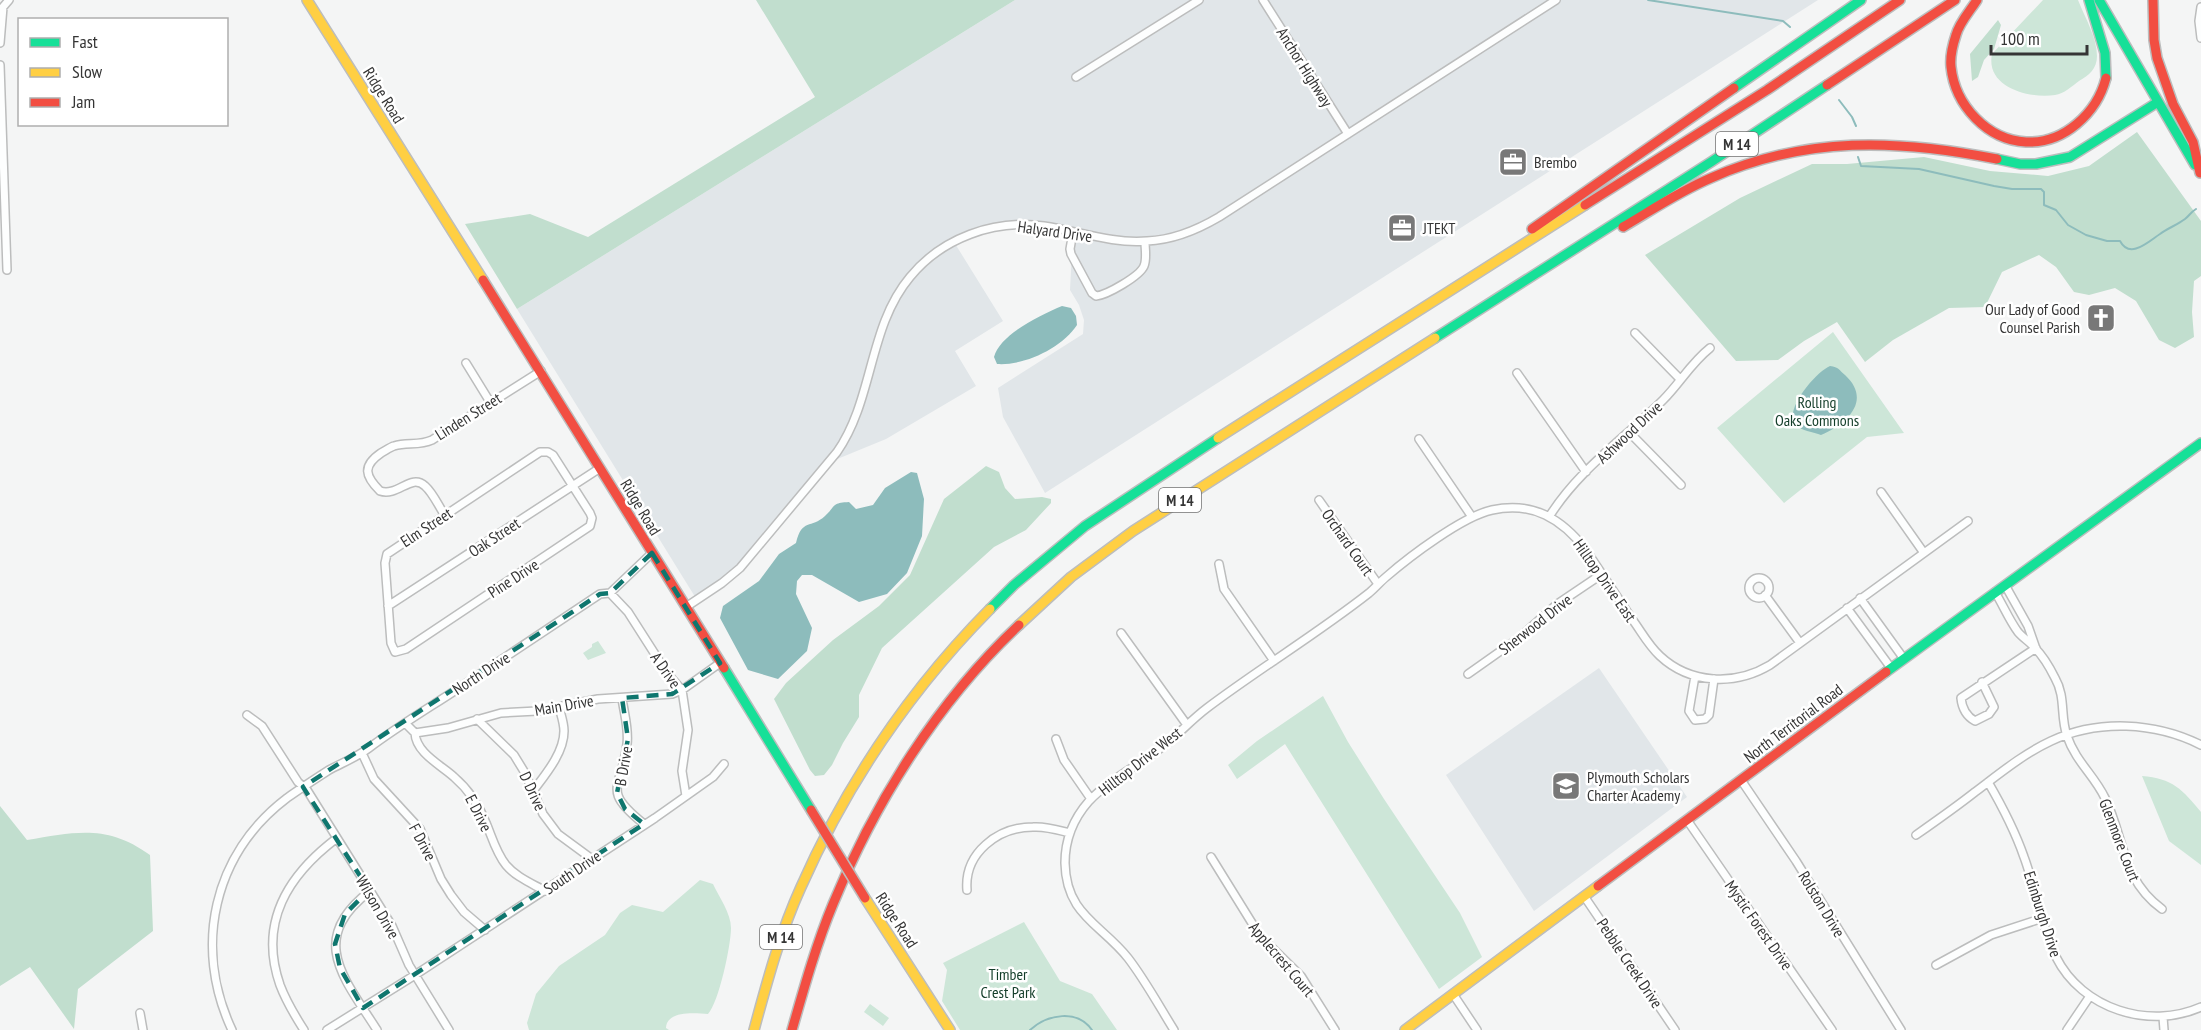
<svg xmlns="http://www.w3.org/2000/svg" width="2201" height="1030" viewBox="0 0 2201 1030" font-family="'PT Sans Narrow',sans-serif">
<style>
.built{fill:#e1e6e9}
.green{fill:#cde6d8}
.forest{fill:#c1dece}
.water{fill:#8dbcbc}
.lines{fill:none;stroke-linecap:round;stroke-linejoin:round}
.stream{stroke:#8dbcbc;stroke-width:2}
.street-casing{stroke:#bcbdbd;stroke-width:10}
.fast-casing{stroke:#bcbdbd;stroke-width:12}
.slow-casing{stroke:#bcbdbd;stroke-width:12}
.jam-casing{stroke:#bcbdbd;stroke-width:12}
.street{stroke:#fdfefe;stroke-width:7}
.fast{stroke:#16e098;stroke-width:9}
.slow{stroke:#ffcf43;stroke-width:9}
.jam{stroke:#f24e42;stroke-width:9}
.jam-bridge-casing{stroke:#bcbdbd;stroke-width:12;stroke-linecap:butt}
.jam-bridge{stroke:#f24e42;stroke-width:9}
.marked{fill:none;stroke:#0f766e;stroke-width:4.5;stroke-dasharray:12 8;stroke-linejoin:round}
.labels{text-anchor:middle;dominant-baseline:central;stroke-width:5;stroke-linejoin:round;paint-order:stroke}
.shield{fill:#fff;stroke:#727272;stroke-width:1.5}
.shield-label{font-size:15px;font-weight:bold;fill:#353535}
.street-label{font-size:16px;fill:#353535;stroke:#fff}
.poi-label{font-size:16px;fill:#353535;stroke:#fff;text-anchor:start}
.park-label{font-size:16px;fill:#133d29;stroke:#fff}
</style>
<rect width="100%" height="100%" fill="#f4f5f5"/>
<!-- built -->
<path class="built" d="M1015 0H1818L1045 493 1003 417 998 388 1083 334 1084 320 1079 305 1070 290 1073 232 1010 225 954 242 1003 321 955 351 976 386 886 439 830 462 740 568 697 600 517 309Z
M1599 668 1687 797 1534 911 1446 775Z"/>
<!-- green -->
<path class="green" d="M2043 0H2078C2085 18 2097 37 2097 56 2097 69 2089 75 2079 81 2072 86 2064 94 2055 95 2031 99 1985 88 1992 54Z
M1833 332 1904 433 1867 437 1784 503 1717 428Z
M598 641 606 653 588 660 583 653 592 647V644Z
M1323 696 1348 742 1384 799 1460 913 1482 957 1439 989 1285 744 1237 779 1228 765 1257 741Z
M2142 776C2172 778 2183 790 2201 812V865L2169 841Z
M700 880 713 884C719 897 731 913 731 928 731 945 719 1002 708 1014 695 1013 667 1010 666 1028L669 1030H529L527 1023 536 994 559 966 605 935 620 913 632 905 663 912Z
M1024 922 1060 981 1092 994 1117 1030H960L942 1001 947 970 943 963Z
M870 1004 889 1018 883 1026 864 1012Z"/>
<!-- forest -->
<path class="forest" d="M756 0H1015L517 309 465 224 530 214 588 237 815 97Z
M1998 20 2001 25 1994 49 1984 60 1978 77 1972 81 1970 54Z
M2137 132 2201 221V276L2194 281 2192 312 2194 337 2175 348 2159 340 2136 301 2115 288 2089 295 2074 292 2056 267 2039 255 2002 272 1985 307 1949 308 1893 340 1865 362 1837 322 1804 341 1778 360 1736 361 1645 255 1740 198 1812 164H1847L1924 157 1990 171 2048 176 2089 166Z
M986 466 999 472 1005 488 1015 499 1042 497 1051 499V503L1026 530 994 547 882 648 859 695V717L843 743 832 765 824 775 815 776 810 770 774 699 786 683 833 640 879 606 910 575 944 499Z
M0 806 27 840C76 832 107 824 150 855L153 931 78 989 74 1029 30 967 0 986Z"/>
<!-- water -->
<path class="water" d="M1062 306 1071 308 1076 316 1077 325C1062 348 1024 366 997 364L994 357C1000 334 1041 315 1062 306Z
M1830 366C1839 367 1839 370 1845 375 1872 400 1848 423 1821 435 1814 432 1800 431 1795 424 1784 409 1816 372 1830 366Z
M911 472 917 473 924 499 922 536 907 573 887 594 859 602 812 575H802L797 581 796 594 812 628 807 651 778 679 748 670 720 618 723 606 759 581 779 554 796 543C802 518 811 529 825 516 836 506 831 503 849 502L856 509 873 505 885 488Z"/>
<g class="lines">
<!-- stream -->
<path class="stream" d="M1648 0 1783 21 1790 27
M1839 100 1852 117 1856 126
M1858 157 1861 166 1919 169 1994 186 2012 189H2041L2044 192V205L2056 210 2068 225 2086 235 2107 241H2120C2130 260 2149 241 2160 234 2168 228 2177 225 2185 219 2189 216 2191 212 2196 209
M1030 1030C1048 1014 1077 1009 1092 1030"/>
<!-- street casing -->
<g class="street-casing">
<path id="street" d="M1263 0 1348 134
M2201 7 2199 21 2201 38
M0 43 3 7 9 0
M0 65 7 270
M1076 77 1199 0
M1073 232 1070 249 1071 254 1092 293 1096 296C1107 295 1140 276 1144 266 1147 259 1145 249 1145 242
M1635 333 1680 379
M466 363 490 402
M1517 373 1586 472
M1629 432 1681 485
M1419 439 1472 517
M540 452H548L553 455 590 513 592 518 590 526 406 649 395 652 391 643 385 563 387 554Z
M1881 492 1924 553
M1319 500 1378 584
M444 514C438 505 433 493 425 486 411 473 398 497 380 491 365 476 362 466 381 453 385 451 390 447 394 446 407 442 419 446 432 440L541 371
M1549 517C1578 470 1625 438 1663 400 1680 383 1691 363 1710 348
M1219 564 1224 589 1274 661
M1749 588a10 10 0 1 1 20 0a10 10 0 1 1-20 0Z
M2005 585 2028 626 2035 646
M1995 592C2003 605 2009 620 2018 632 2023 638 2030 642 2035 648 2043 656 2050 668 2055 678 2066 697 2060 716 2067 736 2076 762 2094 775 2105 798 2125 839 2121 879 2162 909
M610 593 628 612 667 673 682 690 688 730 682 771 686 796
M1765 595 1800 643
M1860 598 1904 659
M388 606 600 468
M686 607 722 583 740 568 837 452C874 399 868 327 910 277 942 238 994 219 1044 226 1078 231 1112 244 1147 241 1173 240 1197 230 1219 217L1556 0
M1847 608 1891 668
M1121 633 1187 725
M1468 674 1519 638 1556 605 1602 574
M1695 676 1689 711 1695 720 1705 719 1709 715 1714 679
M1982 682 1994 707 1989 714 1975 721C1966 716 1962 708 1961 698L2036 648
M622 698C624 713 629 729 627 744 622 789 600 789 644 824
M247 715 262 726 298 782 307 790 392 926 409 965 449 1030
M477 719 514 755 525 773 543 814 558 834 592 859
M405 723 415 733 448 728 501 713 537 711 598 699 672 694 682 690 720 663
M415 733C416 753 441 765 454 777 468 789 479 805 486 823 492 837 496 853 506 865 516 877 531 883 545 891
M1056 739 1064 760 1091 799
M362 753 374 779 420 829 441 879 451 895 464 912 485 930
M1741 780 1796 861 1901 1030
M1988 782C2002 806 2015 831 2024 857 2036 889 2041 926 2056 957 2082 1009 2149 1030 2201 1007
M533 791C545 775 564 753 564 731 564 723 561 715 559 707
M1687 820 1832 1030
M1916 835C1936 821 1956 807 1975 792 1999 774 2023 754 2051 741 2098 719 2155 722 2201 745
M1211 857 1260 936 1301 976 1335 1030
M967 890C964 853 998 827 1033 827 1046 826 1058 830 1070 833
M370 891C307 939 344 978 377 1030
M1584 896 1675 1030
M1936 965 1991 935 2043 918
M1453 994 1477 1030
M140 1013 143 1030
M2163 1017 2164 1030
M232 1030C193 947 213 854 287 798 301 788 315 779 329 770 342 763 357 757 369 748 397 727 427 709 456 690 504 658 552 626 600 594L610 593 652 553
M304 1030C295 1016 286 1001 280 985 258 922 288 875 337 838
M327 1030 415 975 655 818 713 777 724 764
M1174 1030C1159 1006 1145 980 1128 958 1101 924 1066 915 1065 863 1065 840 1074 818 1089 801 1110 779 1139 765 1162 747 1178 735 1191 720 1207 708 1260 668 1317 634 1369 593 1375 588 1380 582 1386 577 1409 557 1463 516 1492 510 1533 501 1562 519 1586 550 1601 573 1617 596 1632 619 1641 631 1648 645 1660 656 1690 684 1735 686 1770 665L1968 521
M2067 1030 2090 996"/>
</g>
<!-- fast casing -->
<g class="fast-casing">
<path id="fast" d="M2089 0 2105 53 2106 78
M2099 0 2195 165
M1734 88 1861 0
M1997 159 2020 164H2036L2070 157 2158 102
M1435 338 1711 162 1827 85
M990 609 1014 585 1085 526 1218 438
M724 668 811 810
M1886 672 2201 443"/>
</g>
<!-- slow casing -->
<g class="slow-casing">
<path id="slow" d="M307 0 483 280
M1218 438 1585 205
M1019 625 1071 577 1133 531 1435 338
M865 898 950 1030
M754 1030C767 982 780 933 801 887 847 783 910 690 990 609
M1405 1030 1598 886"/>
</g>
<!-- jam casing -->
<g class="jam-casing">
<path id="jam" d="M1977 0C1970 11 1959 23 1956 35 1953 44 1950 58 1951 67 1955 105 1987 140 2026 142 2064 144 2097 113 2106 78
M2153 0 2154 40 2157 58 2173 104 2193 142 2200 173
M1827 85 1955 0
M1585 205 1767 90 1900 0
M1623 227C1652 210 1680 191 1711 178 1806 136 1897 139 1997 159
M1532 229 1734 88
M483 280 724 668
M1598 886 1886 672
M792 1030C804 988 816 945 833 904 875 802 938 701 1019 625"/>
</g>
<!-- street -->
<use href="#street" class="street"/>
<!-- fast -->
<use href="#fast" class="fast"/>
<!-- slow -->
<use href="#slow" class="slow"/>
<!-- jam -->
<use href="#jam" class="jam"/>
<!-- jam-bridge casing -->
<g class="jam-bridge-casing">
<path id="jam-bridge" d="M811 810 865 898"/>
</g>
<!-- jam-bridge -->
<use href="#jam-bridge" class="jam-bridge"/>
</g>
<!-- marked area -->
<path class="marked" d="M652 553 720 663 672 694 622 698 628 739 617 793 625 809 644 824 363 1008 340 968 335 944 345 914 369 890 303 787 600 594 610 593Z"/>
<!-- icons -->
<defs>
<g id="office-square" transform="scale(1.5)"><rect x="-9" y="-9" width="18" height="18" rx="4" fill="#787878" stroke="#fff"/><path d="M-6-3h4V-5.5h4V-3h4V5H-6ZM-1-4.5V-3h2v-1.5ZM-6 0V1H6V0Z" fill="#fff"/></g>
<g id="church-square" transform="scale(1.5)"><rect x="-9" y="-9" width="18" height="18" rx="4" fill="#787878" stroke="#fff"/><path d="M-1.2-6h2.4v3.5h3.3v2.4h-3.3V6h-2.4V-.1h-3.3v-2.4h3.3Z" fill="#fff"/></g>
<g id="school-square" transform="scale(1.5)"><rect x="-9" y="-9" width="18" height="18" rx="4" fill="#787878" stroke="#fff"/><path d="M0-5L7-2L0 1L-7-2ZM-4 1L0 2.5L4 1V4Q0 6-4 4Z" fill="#fff"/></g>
</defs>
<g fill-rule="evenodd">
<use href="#office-square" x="1513" y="162"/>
<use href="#office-square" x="1402" y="228"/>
<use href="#church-square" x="2101" y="318"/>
<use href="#school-square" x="1566" y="786"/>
</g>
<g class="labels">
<!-- shield labels -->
<g class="shield">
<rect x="1716" y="132" width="42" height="24" rx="4.5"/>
<rect x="1159" y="488" width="42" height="24" rx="4.5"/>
<rect x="760" y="925" width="42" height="24" rx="4.5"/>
</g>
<g class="shield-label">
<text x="1737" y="144">M 14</text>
<text x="1180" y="500">M 14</text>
<text x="781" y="937">M 14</text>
</g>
<!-- street labels -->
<g class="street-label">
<text transform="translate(1305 67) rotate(58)">Anchor Highway</text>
<text transform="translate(384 95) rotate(58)">Ridge Road</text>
<text transform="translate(1055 231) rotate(8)">Halyard Drive</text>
<text transform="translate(468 416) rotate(-32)">Linden Street</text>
<text transform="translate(1629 432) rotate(-43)">Ashwood Drive</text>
<text transform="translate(641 507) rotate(59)">Ridge Road</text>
<text transform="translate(426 527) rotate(-33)">Elm Street</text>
<text transform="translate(494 537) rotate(-33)">Oak Street</text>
<text transform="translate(1348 542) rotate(55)">Orchard Court</text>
<text transform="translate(513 578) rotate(-33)">Pine Drive</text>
<text transform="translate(1605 580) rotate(55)">Hilltop Drive East</text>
<text transform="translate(1535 624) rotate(-38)">Sherwood Drive</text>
<text transform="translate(666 670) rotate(55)">A Drive</text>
<text transform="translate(481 673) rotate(-33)">North Drive</text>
<text transform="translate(564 705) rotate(-10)">Main Drive</text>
<text transform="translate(1793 723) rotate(-37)">North Territorial Road</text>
<text transform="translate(1140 761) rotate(-38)">Hilltop Drive West</text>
<text transform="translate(623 766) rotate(-80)">B Drive</text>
<text transform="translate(533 791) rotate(65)">D Drive</text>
<text transform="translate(479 813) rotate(63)">E Drive</text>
<text transform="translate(2120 840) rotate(69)">Glenmore Court</text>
<text transform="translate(423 842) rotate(62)">F Drive</text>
<text transform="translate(572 872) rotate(-34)">South Drive</text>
<text transform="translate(1822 904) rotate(59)">Rolston Drive</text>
<text transform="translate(378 907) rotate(60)">Wilson Drive</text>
<text transform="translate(2043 914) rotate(72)">Edinburgh Drive</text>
<text transform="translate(897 920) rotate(57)">Ridge Road</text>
<text transform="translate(1759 925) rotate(55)">Mystic Forest Drive</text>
<text transform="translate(1282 959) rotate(50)">Applecrest Court</text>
<text transform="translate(1630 963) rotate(56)">Pebble Creek Drive</text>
</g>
<!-- poi labels -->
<g class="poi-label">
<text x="1534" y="162">Brembo</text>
<text x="1423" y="228">JTEKT</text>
<text x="2080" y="309" text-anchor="end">Our Lady of Good<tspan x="2080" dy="18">Counsel Parish</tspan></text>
<text x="1587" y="777">Plymouth Scholars<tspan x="1587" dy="18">Charter Academy</tspan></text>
</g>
<!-- park labels -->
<g class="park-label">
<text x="1817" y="402">Rolling<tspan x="1817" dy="18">Oaks Commons</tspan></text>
<text x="1008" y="974">Timber<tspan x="1008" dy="18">Crest Park</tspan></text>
</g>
</g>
<!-- legend -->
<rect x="18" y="18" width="210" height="108" fill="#ffffff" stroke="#aeaeae" stroke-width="1.5"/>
<rect x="30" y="38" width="30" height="9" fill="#16e098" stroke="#aeaeae" stroke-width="1.5"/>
<text x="72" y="48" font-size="18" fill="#353535">Fast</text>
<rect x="30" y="68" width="30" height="9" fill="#ffcf43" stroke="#aeaeae" stroke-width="1.5"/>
<text x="72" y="78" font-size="18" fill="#353535">Slow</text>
<rect x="30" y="98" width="30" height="9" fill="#f24e42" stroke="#aeaeae" stroke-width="1.5"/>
<text x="72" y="108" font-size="18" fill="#353535">Jam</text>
<!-- scale -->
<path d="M1991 45v9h96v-9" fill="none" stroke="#353535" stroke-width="3"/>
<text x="2000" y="45" font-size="18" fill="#353535" stroke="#ffffff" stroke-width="4.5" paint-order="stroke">100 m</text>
</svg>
